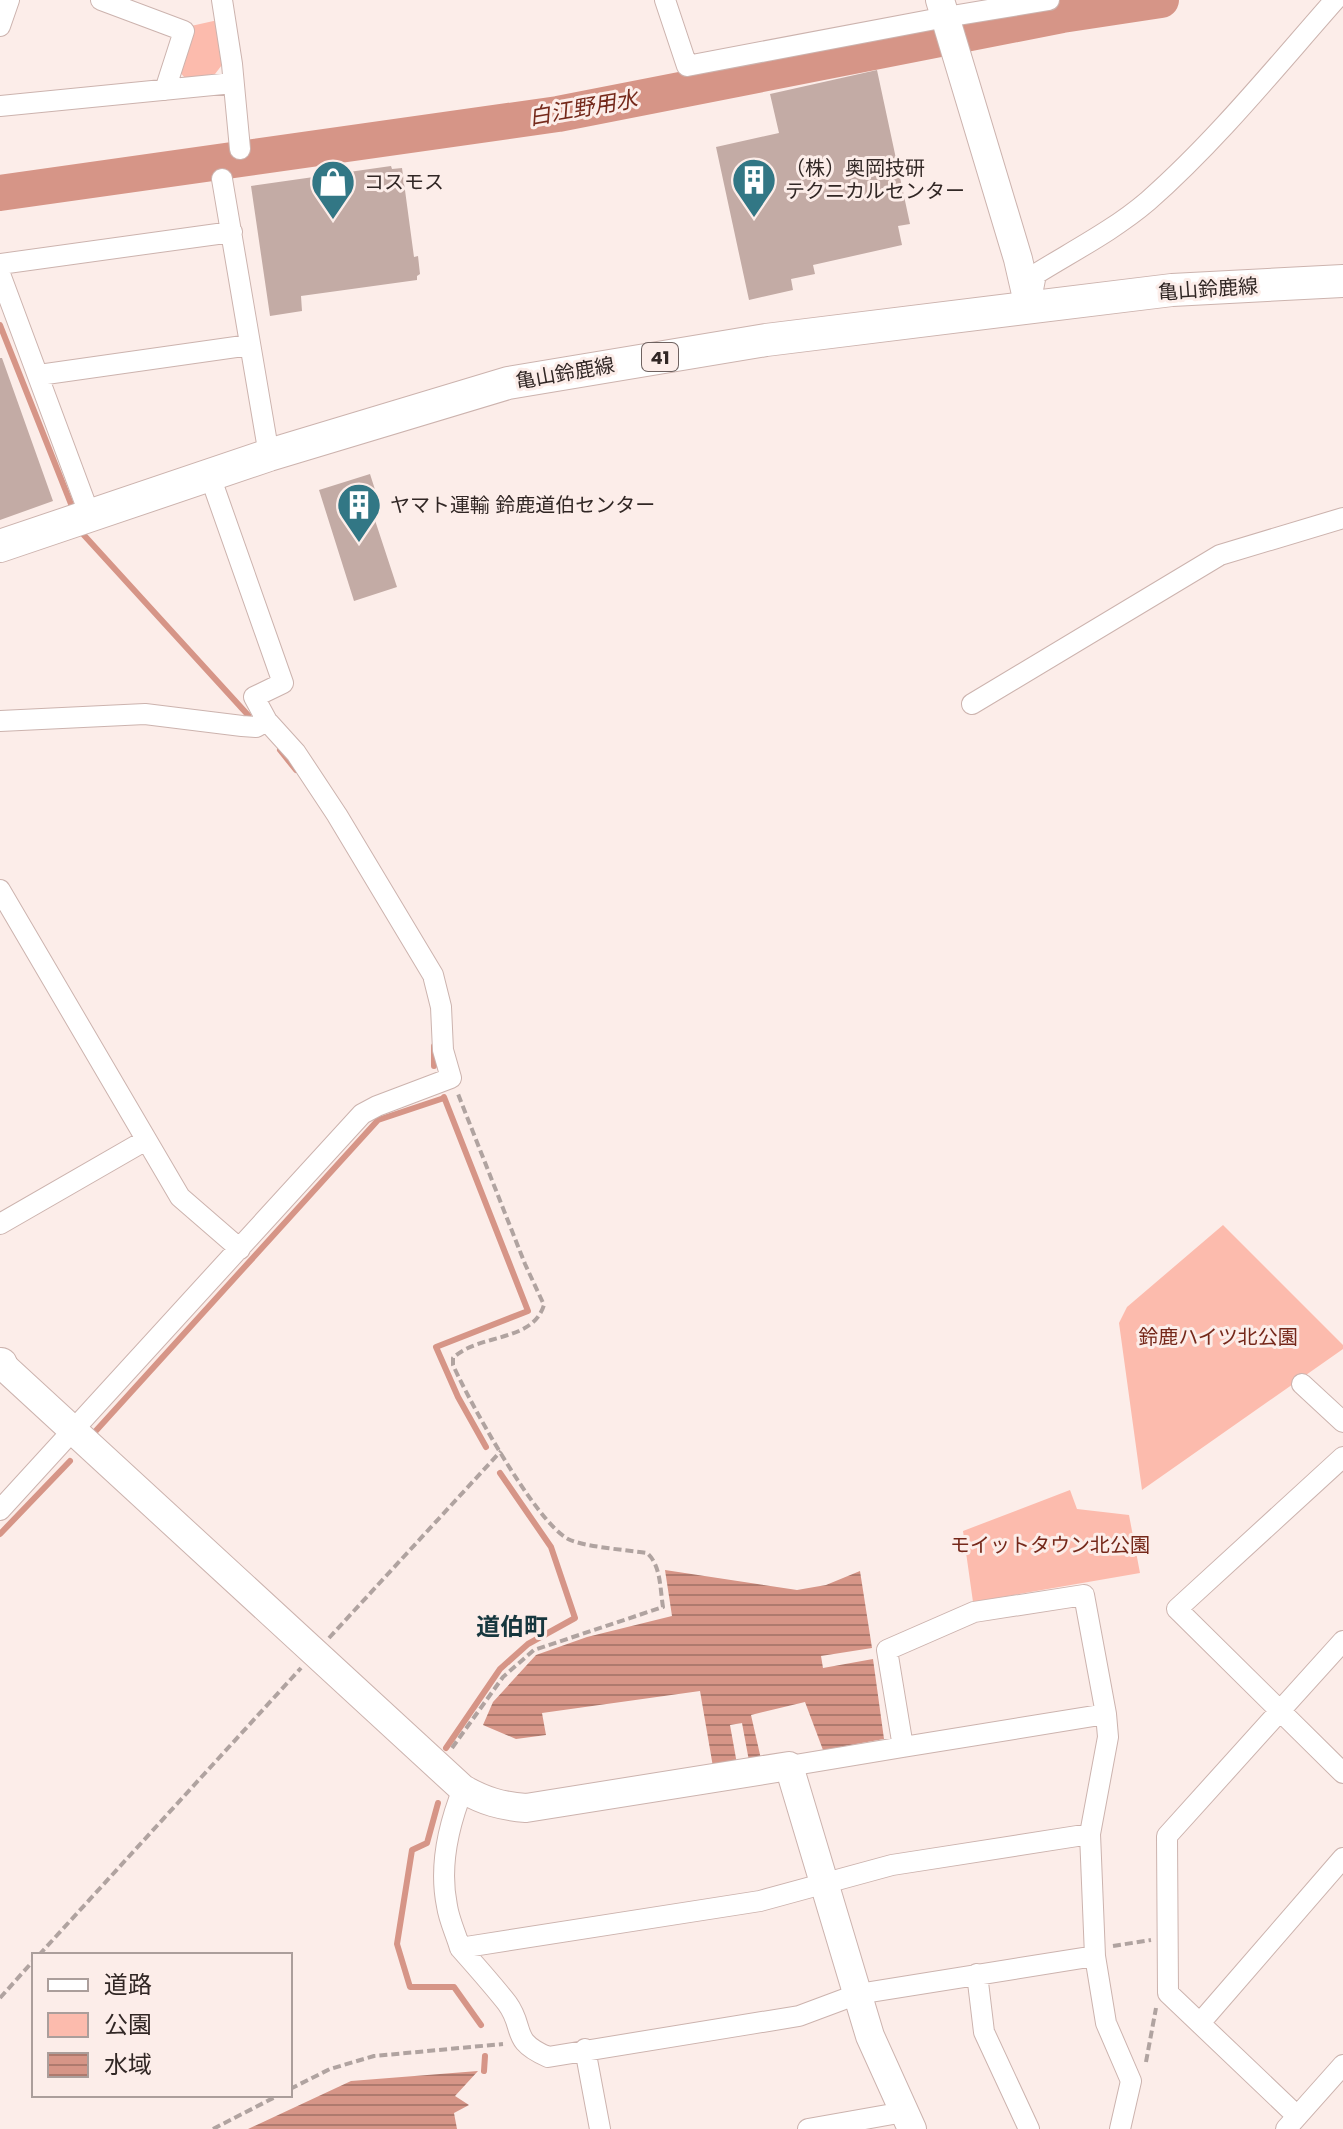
<svg xmlns="http://www.w3.org/2000/svg" width="1343" height="2129" viewBox="0 0 1343 2129" font-family="Poppins,'Noto Sans JP',sans-serif">
<style>
.green{fill:#fcbbad}
.water{fill:url(#water-rules)}
.lines{fill:none;stroke-linecap:round;stroke-linejoin:round}
.stream{stroke:#d69587;stroke-width:6}
.river{stroke:#d69587;stroke-width:36}
.building{fill:#c3aba5}
.street-casing{stroke:#ccb3ae;stroke-width:22}
.secondary-casing{stroke:#ccb3ae;stroke-width:30}
.primary-casing{stroke:#ccb3ae;stroke-width:34}
.path{stroke:#b0a3a0;stroke-width:4;stroke-dasharray:8 4;stroke-linecap:butt}
.street{stroke:#fff;stroke-width:20}
.secondary{stroke:#fff;stroke-width:28}
.primary{stroke:#fff;stroke-width:32}
.labels{text-anchor:middle;dominant-baseline:central;stroke-width:6;stroke-linejoin:round;paint-order:stroke}
.shield{fill:#fcede9;stroke:#6e6260;stroke-width:2}
.shield-label{font-size:18px;font-weight:bold;fill:#312725}
.poi-label{font-size:20px;fill:#312725;stroke:#fcede9;text-anchor:start}
.street-label{font-size:20px;fill:#312725;stroke:#fcede9}
.park-label{font-size:20px;fill:#75281a;stroke:#fcede9}
.water-label{font-size:22px;font-style:italic;fill:#75291b;stroke:#fcede9}
.quarter-label{font-size:24px;font-weight:bold;fill:#16373e;stroke:#fcede9}
</style>
<defs>
<pattern id="water-rules" width="6" height="5" patternUnits="userSpaceOnUse" patternTransform="scale(2)"><rect width="6" height="5" fill="#d69587"/><path d="M0 2.5h6" fill="none" stroke="#ae7a6e"/></pattern>
</defs>
<rect width="100%" height="100%" fill="#fcede9"/>
<!-- green -->
<path class="green" d="M218 20 225 61 215 74 185 78 177 69 191 26Z
M1223 1225 1343 1345V1349L1142 1490 1119 1323 1127 1307Z
M1070 1490 1077 1509 1129 1515 1140 1573 973 1602 963 1531Z"/>
<!-- water -->
<path class="water" d="M665 1570 797 1590 826 1585 860 1571 872 1648 821 1656 823 1668 873 1659 884 1739 823 1750 805 1702 751 1715 761 1759 749 1761 742 1723 730 1725 737 1764 713 1767 700 1691 542 1713 546 1735 516 1739 483 1725 493 1702 536 1655 587 1637 672 1616Z
M478 2071 455 2096 469 2105 454 2113 457 2129H248L351 2081Z"/>
<g class="lines">
<!-- stream -->
<path class="stream" d="M0 325 71 504
M82 533 248 715
M280 750 296 770
M434 1046V1066
M444 1097 528 1311 436 1347 458 1397 486 1447
M93 1434 378 1120 444 1098
M0 1534 70 1461
M446 1748 500 1669 528 1644 575 1618 551 1547 500 1473
M438 1803 427 1843 412 1850 397 1944 410 1987H454L481 2025
M484 2071 485 2056"/>
<!-- river -->
<path class="river" d="M0 193 558 114 1062 15 1161 0"/>
</g>
<!-- building -->
<path class="building" d="M877 70 910 224 898 226 902 245 813 265 815 274 791 279 793 290 749 300 716 147 779 133 770 94Z
M391 166 392 169 402 168 414 257 418 256 420 274 417 276V280L301 296 302 311 270 316 251 186Z
M0 358H2L53 501 0 520Z
M370 474 378 499 369 502 397 587 354 601 319 490Z"/>
<g class="lines">
<!-- street casing -->
<g class="street-casing">
<path id="street" d="M101 0 184 31 165 90
M222 0 232 64 240 149
M665 0 687 66 946 17 1049 0
M0 26 9 0
M0 106 233 83
M222 179 269 455
M0 264 232 232
M0 274 90 516
M1031 300 1036 274C1073 251 1114 230 1148 201 1216 141 1275 68 1335 0
M39 375 250 345
M972 704 1220 555 1343 518
M0 721 145 714 242 726 256 727 267 721
M0 890 180 1197 240 1249
M0 1224 146 1140
M1302 1384 1343 1422
M1343 1457 1177 1609 1343 1773
M0 1510 362 1114 377 1106 451 1078 443 1050 441 1007 433 975 337 815 296 753 267 721 254 697 283 683 210 476
M903 1747 1106 1714
M789 1766 903 1747 887 1650 974 1612 1084 1595 1106 1714 1108 1737 1090 1834 1095 1956 1106 2023 1131 2081 1120 2129
M463 1789C449 1824 439 1867 447 1906 449 1920 456 1934 460 1948L760 1901 892 1865 1090 1834
M460 1948C476 1966 492 1984 507 2003 526 2029 509 2040 548 2057L799 2016 858 1994 1095 1956
M977 1974 984 2032 1029 2129
M1200 2023 1343 1858
M585 2049 600 2129
M1297 2116 1168 1993 1167 1836 1343 1641
M808 2129 904 2112
M1286 2129 1343 2065"/>
</g>
<!-- secondary casing -->
<g class="secondary-casing">
<path id="secondary" d="M940 0 1018 259 1029 307
M1 1364 463 1789C484 1801 501 1806 526 1808L789 1766 870 2036 912 2129"/>
</g>
<!-- primary casing -->
<g class="primary-casing">
<path id="primary" d="M0 546 269 455 508 383 766 340 1172 290 1343 281
M0 1366 1 1364"/>
</g>
<!-- path -->
<path class="path" d="M329 1638 501 1451
M452 1748 503 1677 534 1650 663 1607C660 1589 661 1565 647 1553 627 1550 584 1547 568 1539 535 1521 470 1403 453 1365V1358C479 1333 532 1343 544 1305L525 1264 458 1094
M1113 1946 1151 1940
M39 1955 301 1668
M0 1998 34 1960
M1146 2062 1156 2008
M290 2089 330 2069 374 2056 503 2044
M213 2129 279 2095"/>
<!-- street -->
<use href="#street" class="street"/>
<!-- secondary -->
<use href="#secondary" class="secondary"/>
<!-- primary -->
<use href="#primary" class="primary"/>
</g>
<!-- icons -->
<defs>
<g id="building-pin" transform="scale(2.3)"><path d="M0 17L-7.5 6A9.5 9.5 0 1 1 7.5 6Z" fill="#327785" stroke="#fcede9"/><path d="M-4-6H4V6H1V3H-1V6H-4ZM-2.5-4.3h1.7v1.8h-1.7ZM.8-4.3h1.7v1.8H.8ZM-2.5-1h1.7V.8h-1.7ZM.8-1h1.7V.8H.8Z" fill="#fff"/></g>
<g id="shop-pin" transform="scale(2.3)"><path d="M0 17L-7.5 6A9.5 9.5 0 1 1 7.5 6Z" fill="#327785" stroke="#fcede9"/><path d="M-5-2.5h2.3a2.7 3.5 0 0 1 5.4 0H5L5.5 6h-11ZM-1.5-2.5h3a1.5 2.3 0 0 0-3 0Z" fill="#fff"/></g>
</defs>
<g fill-rule="evenodd">
<use href="#building-pin" x="754" y="180"/>
<use href="#shop-pin" x="333" y="182"/>
<use href="#building-pin" x="359" y="505"/>
</g>
<g class="labels">
<!-- shield labels -->
<rect class="shield" x="642" y="343" width="36" height="28" rx="6"/>
<g class="shield-label">
<text x="660" y="357">41</text>
</g>
<!-- poi labels -->
<g class="poi-label">
<text x="785" y="168">（株）奥岡技研<tspan x="785" dy="23">テクニカルセンター</tspan></text>
<text x="364" y="182">コスモス</text>
<text x="390" y="505">ヤマト運輸 鈴鹿道伯センター</text>
</g>
<!-- street labels -->
<g class="street-label">
<text transform="translate(1208 289) rotate(-4)">亀山鈴鹿線</text>
<text transform="translate(565 373) rotate(-10)">亀山鈴鹿線</text>
</g>
<!-- park labels -->
<g class="park-label">
<text x="1218" y="1337">鈴鹿ハイツ北公園</text>
<text x="1050" y="1545">モイットタウン北公園</text>
</g>
<!-- water labels -->
<g class="water-label">
<text transform="translate(583 108) rotate(-10)">白江野用水</text>
</g>
<!-- quarter labels -->
<g class="quarter-label">
<text x="512" y="1626">道伯町</text>
</g>
</g>
<!-- legend -->
<rect x="32" y="1953" width="260" height="144" fill="#fcede9" stroke="#ab9e9b" stroke-width="2"/>
<rect x="48" y="1979" width="40" height="12" fill="#ffffff" stroke="#ab9e9b" stroke-width="2"/>
<text x="104" y="1993" font-size="24" fill="#312725">道路</text>
<rect x="48" y="2013" width="40" height="24" fill="#fcbbad" stroke="#ab9e9b" stroke-width="2"/>
<text x="104" y="2033" font-size="24" fill="#312725">公園</text>
<rect x="48" y="2053" width="40" height="24" fill="url(#water-rules)" stroke="#ab9e9b" stroke-width="2"/>
<text x="104" y="2073" font-size="24" fill="#312725">水域</text>
</svg>
